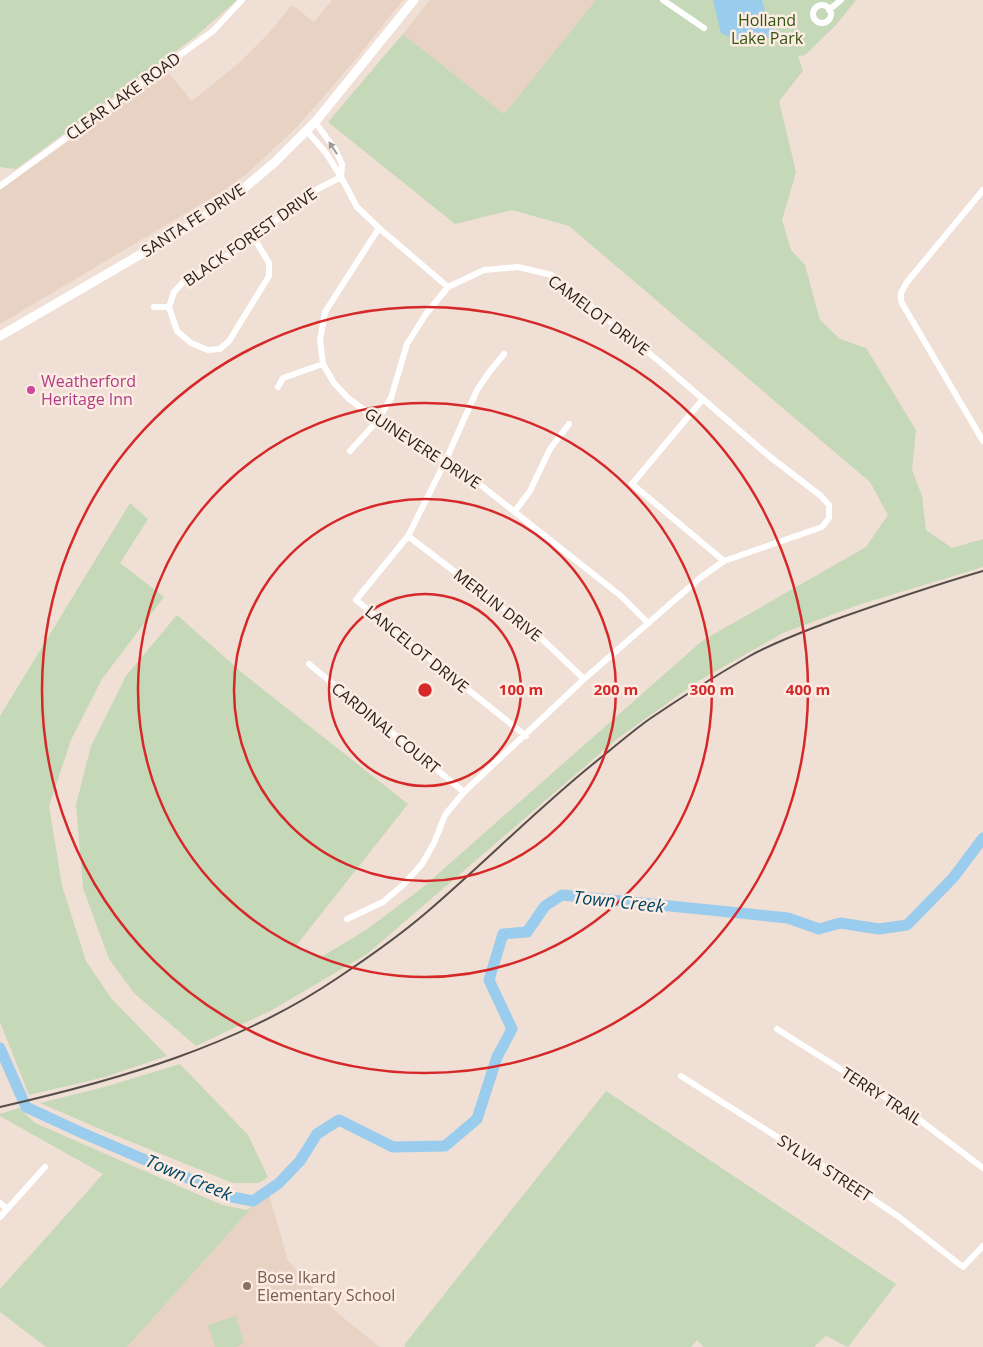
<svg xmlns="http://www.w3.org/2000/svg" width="983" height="1347" viewBox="0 0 983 1347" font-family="'Open Sans',sans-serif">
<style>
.built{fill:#e8d2c4}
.green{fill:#c5d8b7}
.water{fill:#99cced}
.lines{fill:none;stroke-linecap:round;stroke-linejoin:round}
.river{stroke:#99cced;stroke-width:11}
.street{stroke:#fff;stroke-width:6}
.secondary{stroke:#fff;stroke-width:9}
.rail{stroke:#554d48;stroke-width:2}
.oneway{fill:#9d9a99}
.ring{fill:none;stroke:#d62828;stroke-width:2.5}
.hotel-dot{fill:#d1479c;stroke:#fcece2;stroke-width:2}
.education-dot{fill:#8d6e63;stroke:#fcece2;stroke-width:2}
.labels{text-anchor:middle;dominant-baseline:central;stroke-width:5;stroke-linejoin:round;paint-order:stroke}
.park-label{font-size:16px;fill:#355512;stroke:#fcece2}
.street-label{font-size:16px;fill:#251f1c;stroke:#fcece2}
.hotel-label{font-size:16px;fill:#b23c85;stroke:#fcece2;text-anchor:start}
.education-label{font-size:16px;fill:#785e54;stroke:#fcece2;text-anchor:start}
.water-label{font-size:18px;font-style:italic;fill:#004665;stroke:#fcece2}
.centre{fill:#d62828;stroke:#fcece2;stroke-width:2.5}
.ring-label{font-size:15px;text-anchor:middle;font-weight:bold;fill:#d62828;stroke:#fcece2;stroke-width:5;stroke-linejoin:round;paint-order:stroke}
</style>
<rect width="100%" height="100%" fill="#efdfd5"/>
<!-- built -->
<path class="built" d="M332 0H403L351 65 297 127 248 173 223 191 0 324V190L167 71 192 101 240 62 268 34 292 5 314 22Z
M430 0H596L504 114 403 34Z
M269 1194 288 1261 335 1311 380 1347H127L255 1204Z"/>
<!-- green -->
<path class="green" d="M0 0H237L195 37 16 169 0 167Z
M596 0H856L836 25 805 55 798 56 803 71 779 101 796 172 782 220 791 250 805 265 820 320 840 339 866 348 916 430 912 470 922 496 926 530 952 548 983 539V567L858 605 783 633 700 680 618 738 367 954 272 1010 196 1046 134 993 109 959 83 888 76 805 91 746 126 676 177 615 246 676 408 804 295 947 323 956 366 930 422 888 702 641 866 547 888 515 870 482 569 226 512 210 455 224 328 122 403 34 504 114Z
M130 503 148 519 120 563 164 597 102 679 71 740 49 806 62 886 86 961 111 998 167 1056 105 1077 29 1095 0 1022V716Z
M180 1064 248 1135 268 1177 259 1183H233L114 1135 40 1103 108 1086Z
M606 1091 896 1284 848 1347 826 1336 814 1347H704L697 1340 691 1347H406L404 1345Z
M19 1108 35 1123 222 1205 247 1210 255 1204 127 1347H46L0 1312V1289L103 1174 0 1116V1114Z
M236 1316 244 1344 235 1347H215L208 1325Z"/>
<!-- water -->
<path class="water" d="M713 0H762L767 19 775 24V33C760 46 737 42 721 33Z"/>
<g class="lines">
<!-- river -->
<path class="river" d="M0 1048 26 1107 80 1132 232 1197 253 1201 279 1183 300 1161 317 1134 339 1120 393 1147 445 1146 477 1119 497 1057 512 1029 489 980 503 934 527 932 545 906 562 895 788 918 819 929 840 923 879 929 907 925 953 878 983 838"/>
<!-- street -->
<path class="street" d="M663 0 704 28
M813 14a9 9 0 1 1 18 0a9 9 0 1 1-18 0Z
M829 10 841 0
M315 122 335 149 342 164 341 177
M307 131 326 153 341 177 357 207 379 228 448 287
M0 186 213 31 242 0
M983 190 907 282 901 293V301L903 305 983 441
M379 228 325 312 320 340 323 364 334 383 348 398 378 420 473 479 621 596 648 623
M154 307H169
M169 307 174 292 184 281 214 264 254 238 310 193 341 177
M169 307 177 331 191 343 208 350 220 349 229 341 269 276V263L254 238
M504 354 490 371 477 390 445 462 408 536 356 600 526 736
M278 387 283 378 323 364
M703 399 632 484 724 561
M515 511 530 491 550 449 569 424
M408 536 539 636 584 679
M309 664 464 792
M347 919 383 902 404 884 422 864 434 843 445 815 464 792 584 679 700 578 724 561 822 527 829 518V505L821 496 769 456 660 362 552 275 518 267 484 270 448 287 426 314 407 344 391 398 378 420 350 451
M777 1029 913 1115 983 1168
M681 1076 837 1175 899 1217 963 1267 983 1246
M0 1203 7 1209
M0 1217 45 1167"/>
<!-- secondary -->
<path class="secondary" d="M0 336 193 224 236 195 275 162 316 121 414 0"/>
<!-- rail -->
<path class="rail" d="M0 1107C118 1080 238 1046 339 977 369 957 399 936 427 912 483 864 535 811 593 764 612 749 631 732 651 718 682 697 715 676 748 657 774 642 803 632 831 621 882 603 932 586 983 571"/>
</g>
<!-- one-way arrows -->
<defs><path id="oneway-solid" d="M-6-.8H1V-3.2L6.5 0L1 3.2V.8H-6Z" transform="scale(1.25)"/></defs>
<use class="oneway" href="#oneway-solid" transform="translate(333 148) rotate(-123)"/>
<!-- distance rings -->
<g class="ring">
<circle cx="425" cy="690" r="96"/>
<circle cx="425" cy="690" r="191"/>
<circle cx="425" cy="690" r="287"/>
<circle cx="425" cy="690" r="383"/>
</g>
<!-- markers -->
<circle class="hotel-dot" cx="31" cy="390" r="5"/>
<circle class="education-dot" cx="247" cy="1286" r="5"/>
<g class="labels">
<!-- park labels -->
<g class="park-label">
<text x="767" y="20">Holland<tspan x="767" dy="18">Lake Park</tspan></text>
</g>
<!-- street labels -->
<g class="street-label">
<text transform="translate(123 96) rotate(-36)">CLEAR LAKE ROAD</text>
<text transform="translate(193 220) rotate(-33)">SANTA FE DRIVE</text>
<text transform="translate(250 237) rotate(-35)">BLACK FOREST DRIVE</text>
<text transform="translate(599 315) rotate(37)">CAMELOT DRIVE</text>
<text transform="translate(423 448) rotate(33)">GUINEVERE DRIVE</text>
<text transform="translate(498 605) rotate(38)">MERLIN DRIVE</text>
<text transform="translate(417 649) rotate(39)">LANCELOT DRIVE</text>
<text transform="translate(386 728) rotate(39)">CARDINAL COURT</text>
<text transform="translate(882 1096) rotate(33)">TERRY TRAIL</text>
<text transform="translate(825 1168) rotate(33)">SYLVIA STREET</text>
</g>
<!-- hotel labels -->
<g class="hotel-label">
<text x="41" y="381">Weatherford<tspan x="41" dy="18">Heritage Inn</tspan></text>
</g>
<!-- education labels -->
<g class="education-label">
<text x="257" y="1277">Bose Ikard<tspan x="257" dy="18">Elementary School</tspan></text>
</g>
<!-- water labels -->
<g class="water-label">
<text transform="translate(619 901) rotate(6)">Town Creek</text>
<text transform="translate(189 1177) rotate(23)">Town Creek</text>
</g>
</g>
<circle cx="425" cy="690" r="8" class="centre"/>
<g class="ring-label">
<text x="521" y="695">100 m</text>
<text x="616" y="695">200 m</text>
<text x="712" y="695">300 m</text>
<text x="808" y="695">400 m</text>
</g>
</svg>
